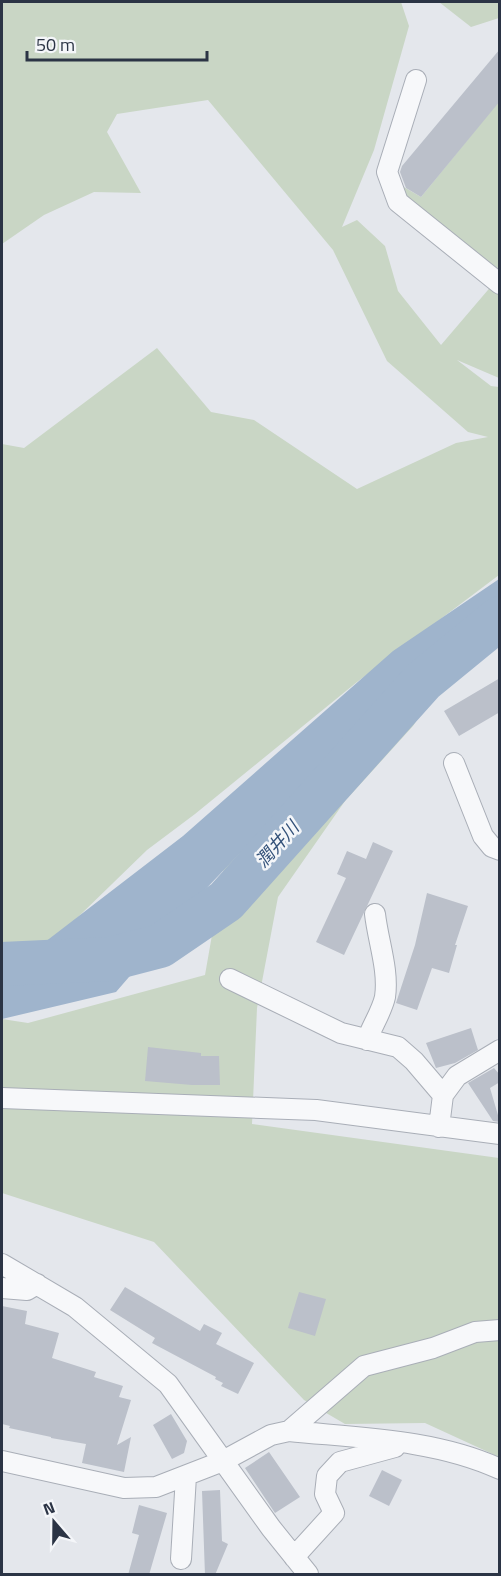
<svg xmlns="http://www.w3.org/2000/svg" width="501" height="1576" viewBox="0 0 501 1576" font-family="'Titillium Web','Noto Sans JP',sans-serif">
<style>
.green{fill:#c9d6c5}
.water{fill:#9fb4cc}
.lines{fill:none;stroke-linecap:round;stroke-linejoin:round}
.river{stroke:#9fb4cc;stroke-width:44}
.building{fill:#bbc0ca}
.minor-casing{stroke:#a9aeb7;stroke-width:22}
.minor{stroke:#f7f8fa;stroke-width:20}
.labels{text-anchor:middle;dominant-baseline:central;stroke-width:5;stroke-linejoin:round;paint-order:stroke}
.water-label{font-size:18px;font-style:italic;fill:#34527a;stroke:#f4f6f9}
</style>
<rect width="100%" height="100%" fill="#e4e7ec"/>
<!-- green -->
<path class="green" d="M2 2H401L409 26 374 150 342 227 357 220 385 246 398 291 441 345 499 277V378L457 360 491 386 499 387V575L357 682 195 814 147 850 42 952 2 944V444L24 448 157 348 211 412 254 420 357 489 456 443 488 437 468 432 387 361 333 250 208 100 117 114 107 132 141 193 94 192 44 215 2 244Z
M439 2H499V18L471 27Z
M499 101V273L437 247 390 179 421 197Z
M388 672 446 676 413 726 345 801 278 897 257 1008 252 1124 499 1158V1457L425 1423 345 1424 304 1400 154 1242 2 1193V1019L28 1023 205 975 226 855Z"/>
<!-- water -->
<path class="water" d="M499 579V628L415 669 200 895 116 992 2 1019V945L32 952 183 836 393 651Z"/>
<g class="lines">
<!-- river -->
<path class="river" d="M2 964 110 959 160 946 226 901 423 681 500 618"/>
</g>
<!-- building -->
<path class="building" d="M500 49V101L421 197 406 188 400 172 402 166Z
M500 678V712L459 736 444 711Z
M373 842 393 851 344 955 316 942 346 878 337 874 347 851 366 859Z
M427 893 468 906 455 945H457L449 973 432 968 417 1010 396 1003 415 945Z
M471 1028 478 1050 455 1063 436 1068 426 1043Z
M148 1047 201 1053V1056H219L220 1085H192L145 1081Z
M494 1068 500 1075V1082L490 1088 500 1122 493 1121 468 1083Z
M125 1287 200 1331 204 1324 222 1333 216 1344 254 1363 238 1394 221 1386 223 1383 215 1379 216 1377 152 1343 155 1338 110 1310Z
M299 1292 326 1299 315 1336 288 1328Z
M2 1306 27 1311 25 1324 59 1333 52 1358 96 1372 94 1377 123 1386 119 1397 131 1400 117 1445 131 1437 124 1472 82 1463 86 1444 51 1438V1437L9 1428 10 1426 2 1424Z
M171 1414 187 1441 184 1453 172 1459 153 1425Z
M269 1452 300 1497 275 1513 245 1468Z
M382 1470 402 1480 389 1506 369 1496Z
M220 1490 222 1541 228 1544 215 1575H205L202 1491Z
M139 1505 167 1513 149 1575H128L139 1535 132 1533Z"/>
<g class="lines">
<!-- minor casing -->
<g class="minor-casing">
<path id="minor" d="M416 80 387 172 398 202 500 284
M454 763 483 836 492 847 500 850
M230 979 341 1033 398 1047 414 1061 443 1095
M367 1040C372 1026 382 1011 385 997 389 970 378 941 375 914
M2 1098 316 1110 500 1134
M439 1127 443 1095 457 1076 500 1050
M2 1264 75 1307 168 1384 271 1528 308 1574
M2 1288 27 1290 37 1284
M289 1431 364 1366 433 1348 475 1332 500 1330
M2 1461 124 1488 156 1487 223 1461 271 1435 289 1431C359 1438 435 1439 500 1469
M294 1557 334 1513 325 1494 327 1476 340 1462 395 1447
M181 1559 186 1476"/>
</g>
<!-- minor -->
<use href="#minor" class="minor"/>
</g>
<g class="labels">
<!-- water labels -->
<g class="water-label">
<text transform="translate(277 844) rotate(-48)">潤井川</text>
</g>
</g>
<!-- border -->
<rect width="501" height="1576" fill="none" stroke="#2b3445" stroke-width="6"/>
<!-- north arrow -->
<g transform="translate(54 1522) rotate(340)" stroke="#f4f6f9" stroke-width="4.5" paint-order="stroke">
<path d="M0-4.5L10 22L0 15L-10 22Z" fill="#2b3445"/>
<text y="-9" font-size="16" font-weight="bold" text-anchor="middle" fill="#2b3445">N</text>
</g>
<!-- scale -->
<path d="M27 51v9h180v-9" fill="none" stroke="#2b3445" stroke-width="3"/>
<text x="36" y="51" font-size="18" fill="#2b3445" stroke="#f4f6f9" stroke-width="4.5" paint-order="stroke">50 m</text>
</svg>
